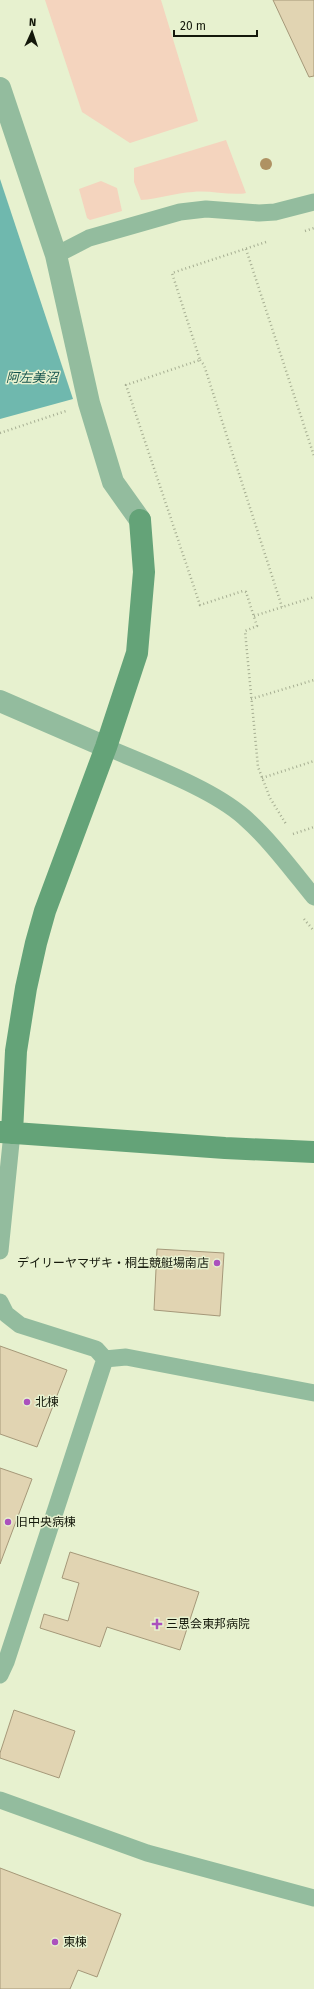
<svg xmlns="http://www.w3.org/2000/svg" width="314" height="1989" viewBox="0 0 314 1989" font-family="'Fira Sans','Noto Sans JP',sans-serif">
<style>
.green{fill:#f4d4be}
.water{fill:#6fb8ae}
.building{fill:#e1d4b2;stroke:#a59879}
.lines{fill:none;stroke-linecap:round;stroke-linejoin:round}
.path{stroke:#a6ae92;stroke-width:2.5;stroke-dasharray:1 3;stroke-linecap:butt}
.lane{stroke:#93bc9e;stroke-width:17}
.street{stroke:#93bc9e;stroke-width:22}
.secondary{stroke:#64a378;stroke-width:22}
.tree{fill:#af9263}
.poi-dot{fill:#ab51bd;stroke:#e7f1cf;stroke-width:1.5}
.labels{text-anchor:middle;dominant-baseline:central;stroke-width:3;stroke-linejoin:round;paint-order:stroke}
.poi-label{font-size:12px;fill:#14180b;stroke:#e7f1cf;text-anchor:start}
.water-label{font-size:13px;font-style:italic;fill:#14534d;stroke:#e7f1cf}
</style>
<rect width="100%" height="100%" fill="#e7f1cf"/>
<!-- green -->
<path class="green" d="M45 0H161L198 121 130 143 82 112Z
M226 140 246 193C232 196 209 190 193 192 175 193 158 199 141 200L134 182V168Z
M101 181 117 188 122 211 90 220 87 218 79 189Z"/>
<!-- water -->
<path class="water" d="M0 179 73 399 0 419Z"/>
<!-- building -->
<path class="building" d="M273 0H314V76L309 77Z
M157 1249 224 1253 220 1316 154 1310Z
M0 1346 67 1370 37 1447 0 1434Z
M0 1468 32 1479 0 1564Z
M70 1552 199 1592 180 1650 107 1627 100 1647 40 1628 44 1614 68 1621 79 1583 62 1578Z
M14 1710 75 1731 59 1778 0 1758V1753Z
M0 1868 121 1914 97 1977 78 1970 70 1989H0Z"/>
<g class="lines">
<!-- path -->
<path class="path" d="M305 231 314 228
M266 242 172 273 200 360 126 385 200 605 243 591 246 592 257 626 245 631 258 767 270 798 286 824
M246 249 314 456
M200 360 204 365 282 607
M0 433 66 411
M254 616 314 597
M251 699 314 680
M262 778 314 761
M293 834 314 827
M304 919 314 931"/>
<!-- lane -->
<path class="lane" d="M56 255 89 238 180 212 206 209 259 213 275 212 314 202
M106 747C147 765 211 788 244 817 270 840 292 870 314 897
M0 1251 12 1133
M0 1302 6 1314 20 1325 96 1349 105 1359 6 1662 0 1675
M105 1359 126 1357 314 1393
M0 1800 147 1853 314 1898"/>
<!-- street -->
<path class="street" d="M0 88 56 255 89 403 113 482 140 520
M0 701 106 747"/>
<!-- secondary -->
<path class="secondary" d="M0 1132 225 1148 314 1152
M12 1133 16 1051 26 988 36 943 45 911 106 747 137 653 144 572 140 520"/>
</g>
<!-- trees -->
<circle class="tree" cx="266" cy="164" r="6"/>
<!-- markers -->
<g class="poi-dot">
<circle cx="217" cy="1263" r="4"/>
<circle cx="27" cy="1402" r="4"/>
<circle cx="8" cy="1522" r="4"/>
<path d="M155 1618h4v4h4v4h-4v4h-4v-4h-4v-4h4z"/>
<circle cx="55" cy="1942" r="4"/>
</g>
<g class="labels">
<!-- poi labels -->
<g class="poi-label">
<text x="209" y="1263" text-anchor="end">デイリーヤマザキ・桐生競艇場南店</text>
<text x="35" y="1402">北棟</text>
<text x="16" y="1522">旧中央病棟</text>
<text x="166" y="1624">三思会東邦病院</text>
<text x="63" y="1942">東棟</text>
</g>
<!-- water labels -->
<g class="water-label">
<text x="32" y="377">阿左美沼</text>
</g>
</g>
<!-- north arrow -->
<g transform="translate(32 32) rotate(3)" stroke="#e7f1cf" stroke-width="3" paint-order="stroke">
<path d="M0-3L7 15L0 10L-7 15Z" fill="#14180b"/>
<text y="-6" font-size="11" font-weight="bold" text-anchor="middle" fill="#14180b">N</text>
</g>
<!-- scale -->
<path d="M174 30v6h83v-6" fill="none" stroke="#14180b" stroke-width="2"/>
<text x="180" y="30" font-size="12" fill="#14180b" stroke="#e7f1cf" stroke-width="3" paint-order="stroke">20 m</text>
</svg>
